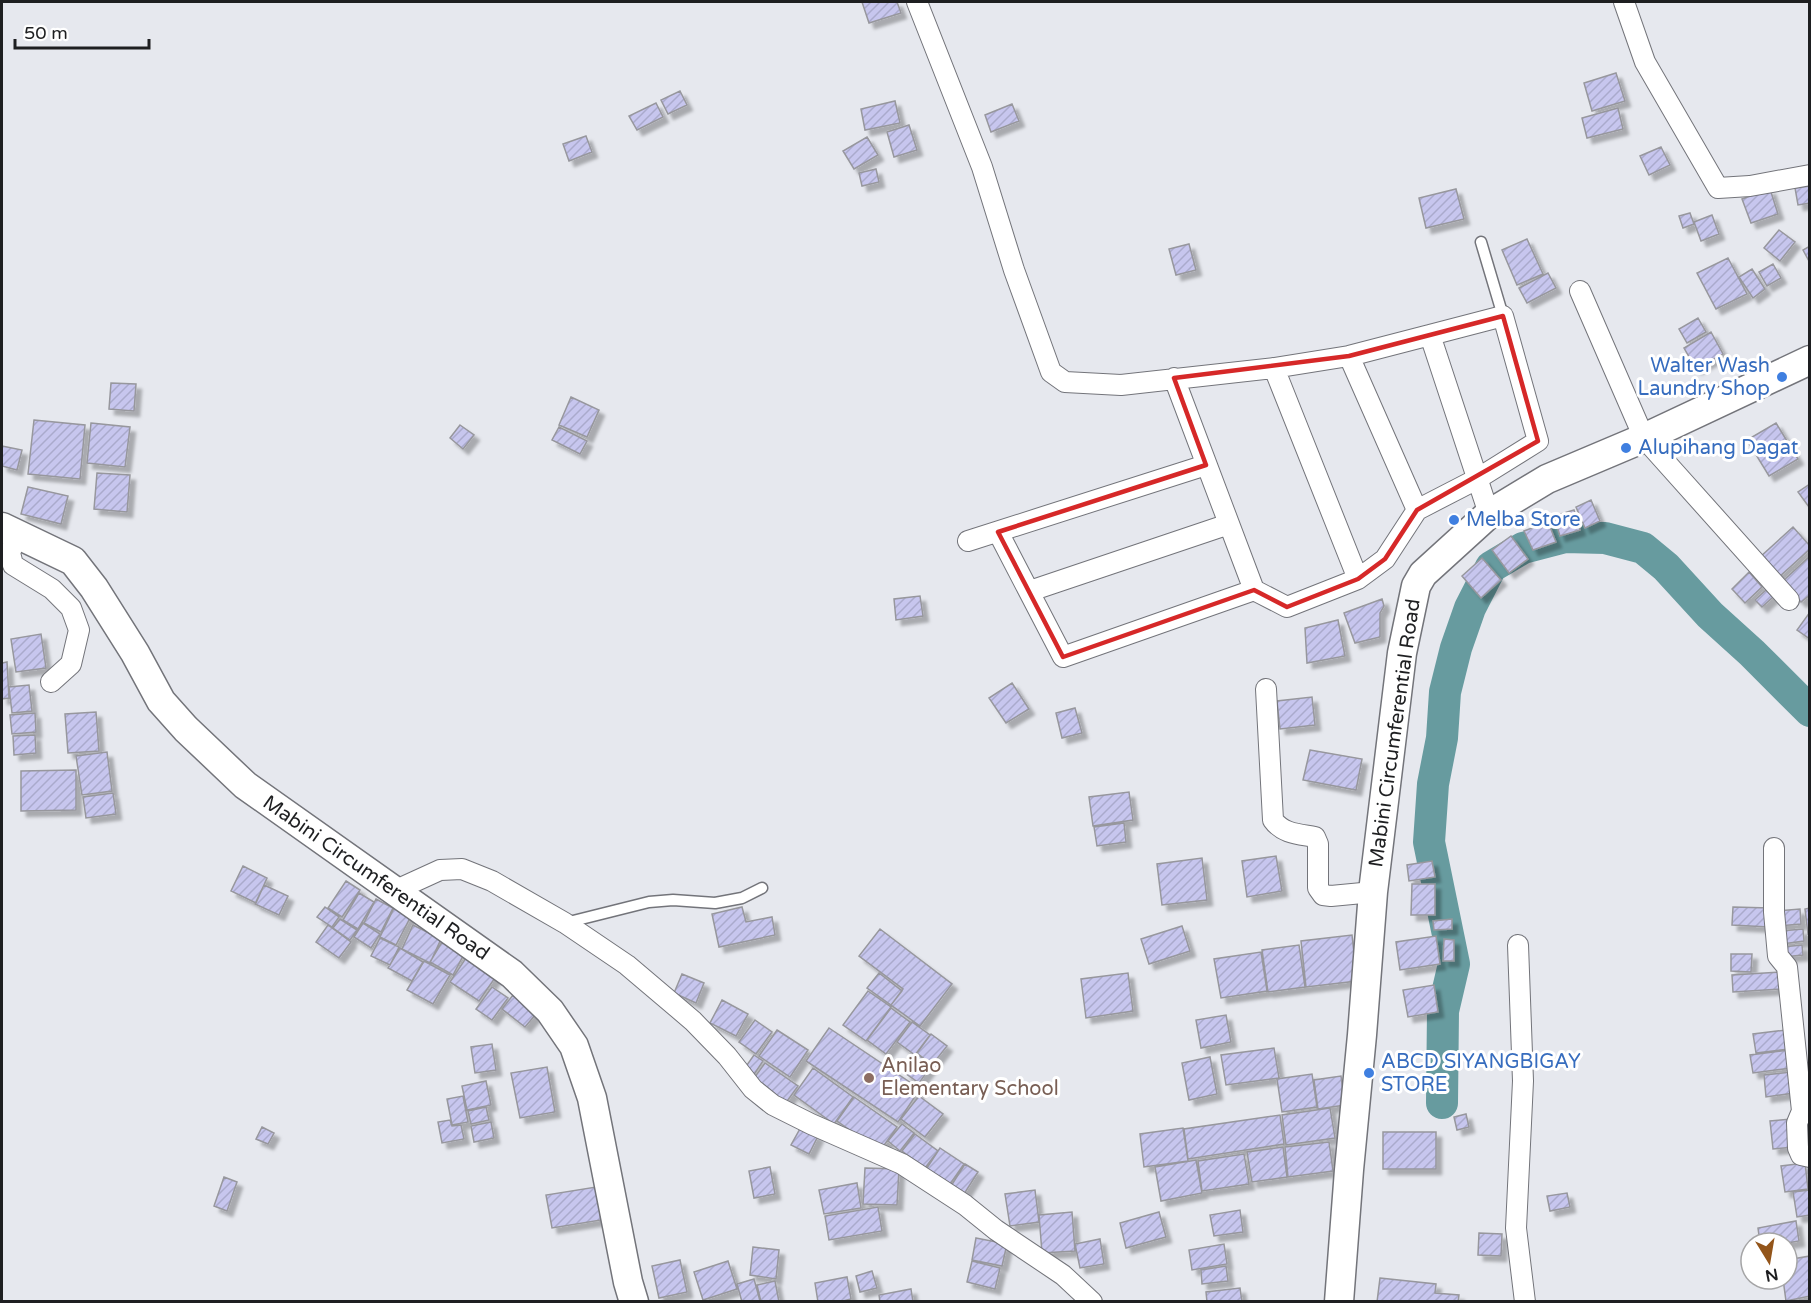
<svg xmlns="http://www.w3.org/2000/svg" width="1811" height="1303" viewBox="0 0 1811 1303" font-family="'Varela Round',sans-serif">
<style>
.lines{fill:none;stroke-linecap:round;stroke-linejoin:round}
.river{stroke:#679b9f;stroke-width:32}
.building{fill:url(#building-hatch);stroke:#97979d;stroke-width:1.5;filter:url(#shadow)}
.service-casing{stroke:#73747a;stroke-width:13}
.minor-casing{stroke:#73747a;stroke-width:22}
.secondary-casing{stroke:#73747a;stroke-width:31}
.service{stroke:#fff;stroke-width:10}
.minor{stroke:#fff;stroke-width:20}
.secondary{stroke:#fff;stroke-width:28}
.marked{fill:none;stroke:#d62828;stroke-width:4.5;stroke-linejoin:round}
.shop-dot{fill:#3f7fe0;stroke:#fff;stroke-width:2}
.education-dot{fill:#8d6e63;stroke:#fff;stroke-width:2}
.labels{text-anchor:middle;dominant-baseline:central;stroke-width:6;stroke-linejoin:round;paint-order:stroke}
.shop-label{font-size:20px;fill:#366cbe;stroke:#fff;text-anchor:start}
.street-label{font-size:20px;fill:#1e1f21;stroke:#fff}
.education-label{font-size:20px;fill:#785e54;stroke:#fff;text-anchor:start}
</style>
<defs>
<pattern id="building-hatch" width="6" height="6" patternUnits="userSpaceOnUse" patternTransform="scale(1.5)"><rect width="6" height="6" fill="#c7c6ee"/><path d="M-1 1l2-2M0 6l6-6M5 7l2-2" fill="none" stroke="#aac"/></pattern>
<filter id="shadow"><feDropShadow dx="5.5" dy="5.5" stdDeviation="1.5" flood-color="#0004"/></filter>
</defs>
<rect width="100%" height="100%" fill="#e6e8ee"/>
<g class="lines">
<!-- river -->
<path class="river" d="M1442 1103 1443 1011 1454 964 1429 842 1433 784 1442 738 1445 692 1456 648 1470 608 1491 567 1523 548 1565 537 1605 538 1643 548 1666 567 1710 615 1752 653 1810 711"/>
</g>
<!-- building -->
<path class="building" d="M862 2H897L901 13 869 23Z
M1616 73 1625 101 1592 111 1584 83Z
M680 91 687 105 668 114 661 100Z
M895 101 900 123 865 130 861 109Z
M656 103 663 117 637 130 629 116Z
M1012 104 1019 121 991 132 985 115Z
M1618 108 1623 129 1587 138 1582 118Z
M909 125 917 150 894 157 887 132Z
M586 136 592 152 569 161 563 144Z
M867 137 878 155 854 169 843 151Z
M1661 147 1670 165 1649 175 1640 156Z
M876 169 879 182 862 186 859 173Z
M1810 186V203L1798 205 1795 188Z
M1456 189 1464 219 1426 228 1419 198Z
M1770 189 1778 214 1751 223 1742 199Z
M1690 213 1694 224 1683 228 1679 216Z
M1712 215 1719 234 1701 241 1694 222Z
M1779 230 1795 242 1780 261 1764 248Z
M1527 239 1543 274 1517 285 1502 250Z
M1189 244 1196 270 1176 275 1169 249Z
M1810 246V263L1803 250Z
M1728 258 1747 294 1716 309 1697 273Z
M1773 264 1781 278 1767 286 1759 272Z
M1752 269 1765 289 1753 298 1739 277Z
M1548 273 1556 288 1527 303 1519 288Z
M1698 318 1706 332 1687 343 1679 329Z
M1711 332 1723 354 1696 369 1684 348Z
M111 383 136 384 134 411 109 409Z
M571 397 599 410 587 437 559 425Z
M34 420 85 425 80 479 28 474Z
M91 423 130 427 125 467 87 463Z
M1776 423 1798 459 1769 476 1747 440Z
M460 425 474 435 463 449 450 438Z
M559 427 587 441 580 454 552 440Z
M2 446 22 450 17 470 2 466Z
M97 473 130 475 127 512 94 509Z
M1810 484V507H1809L1798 492Z
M28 487 68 496 61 524 21 514Z
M1591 500 1600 521 1585 528 1576 507Z
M1574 510 1580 530 1560 536 1554 516Z
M1548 522 1556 542 1533 550 1524 531Z
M1793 527 1810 546V549L1779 577 1760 557Z
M1511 536 1528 559 1509 573 1492 550Z
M1810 556V595L1801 602 1782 582Z
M1482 558 1501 580 1481 598 1462 576Z
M1749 572 1762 587 1745 603 1732 589Z
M1766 590 1773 597 1762 607 1755 600Z
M920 596 923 616 896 620 894 599Z
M1382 599 1384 606 1380 613V637L1355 643 1344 613Z
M1810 612V639L1797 630Z
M1338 620 1345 656 1307 663 1305 628Z
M41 634 46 668 16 672 11 639Z
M7 662 9 698 2 699V663Z
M1012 683 1029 709 1006 723 989 698Z
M29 685 32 711 12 713 9 687Z
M1312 697 1315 725 1280 729 1277 701Z
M1075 708 1082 733 1062 738 1056 713Z
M96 712 99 751 68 753 65 714Z
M35 713 36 732 12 734 10 715Z
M35 735 36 753 14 755 13 736Z
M1310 750 1362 759 1356 790 1303 780Z
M107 752 112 791 82 795 76 756Z
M76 770V810L21 811V771Z
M1129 792 1133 820 1093 826 1089 797Z
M113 793 116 814 86 818 83 797Z
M1124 823 1126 842 1097 846 1094 827Z
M1276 856 1282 891 1247 897 1242 861Z
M1202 858 1207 900 1162 905 1157 864Z
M1432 861 1435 877 1409 881 1407 865Z
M243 866 267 878 256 903 231 891Z
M346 881 360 890 342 917 328 908Z
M1412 884H1435V915H1411Z
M264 885 288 896 279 915 255 904Z
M359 893 374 902 358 929 343 920Z
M376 899 393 908 381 932 364 923Z
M395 906 412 914 396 945 380 937Z
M325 907 339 917 332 927 317 917Z
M742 907 746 922 772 917 775 935 719 947 712 914Z
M1733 907 1770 908 1769 927 1732 925Z
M1810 908V933L1808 934 1805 909Z
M1800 909 1801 924 1778 926 1777 911Z
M340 919 357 930 350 940 333 928Z
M1452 919V929L1434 930 1433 921Z
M363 923 380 934 371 948 354 937Z
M328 925 351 942 339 958 316 942Z
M413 925 441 939 430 963 402 949Z
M1182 926 1190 951 1149 964 1141 939Z
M880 929 952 984 920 1026 891 1005 903 989 859 956Z
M1803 929 1804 941 1782 944 1781 931Z
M1352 935 1357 981 1306 987 1301 941Z
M1436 936 1440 964 1400 970 1396 942Z
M380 938 399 947 390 965 371 956Z
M1444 939 1454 940V961H1443Z
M442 942 464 954 453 975 430 962Z
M1299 945 1305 987 1268 992 1262 950Z
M1802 945 1803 955 1783 957 1782 947Z
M400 948 423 962 412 981 388 968Z
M470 952 499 972 479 1001 450 982Z
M1261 952 1267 991 1221 998 1214 959Z
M1731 954H1752L1751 972 1731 971Z
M424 961 450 975 433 1004 407 990Z
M1781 972V989L1733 992 1732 975Z
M879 973 902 991 891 1005 867 988Z
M1128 973 1133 1011 1086 1018 1081 979Z
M682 974 704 983 696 1003 674 993Z
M1434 985 1438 1012 1408 1017 1403 990Z
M492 987 508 998 492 1020 476 1009Z
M868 991 891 1007 866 1041 843 1025Z
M513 995 536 1014 525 1027 502 1009Z
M722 1000 748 1014 736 1036 710 1023Z
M891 1008 910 1022 886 1054 867 1040Z
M1226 1015 1231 1042 1201 1048 1196 1020Z
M755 1020 772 1032 756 1054 739 1042Z
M912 1022 930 1035 915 1055 897 1042Z
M829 1028 920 1089 898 1122 806 1061Z
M777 1030 808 1050 790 1077 759 1056Z
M1786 1030 1789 1049 1756 1053 1753 1034Z
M931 1034 947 1046 932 1065 917 1053Z
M492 1044 496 1070 475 1073 471 1047Z
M1274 1048 1279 1078 1226 1085 1221 1055Z
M1789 1050 1791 1068 1753 1073 1750 1055Z
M754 1055 763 1061 751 1079 742 1072Z
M918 1055 932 1065 919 1083 905 1073Z
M1210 1057 1217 1094 1189 1100 1182 1063Z
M765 1063 798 1086 785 1104 752 1081Z
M547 1067 555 1112 520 1118 511 1073Z
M813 1068 853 1097 834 1124 794 1095Z
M1792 1072 1794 1093 1766 1097 1764 1075Z
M1312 1074 1317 1107 1282 1112 1277 1079Z
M1341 1076 1345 1105 1318 1109 1314 1080Z
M486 1081 491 1105 467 1110 462 1086Z
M463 1096 468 1122 452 1125 447 1099Z
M919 1096 943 1114 925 1137 901 1119Z
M854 1097 897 1127 880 1151 837 1121Z
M486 1107 489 1120 471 1124 468 1111Z
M1330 1108 1335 1138 1286 1145 1282 1115Z
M1466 1114 1469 1127 1457 1130 1454 1117Z
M1280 1115 1284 1144 1188 1159 1184 1129Z
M1791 1119 1794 1147 1773 1149 1770 1121Z
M450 1120 452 1126 461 1125 464 1139 442 1143 438 1122Z
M491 1122 494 1138 474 1142 471 1126Z
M902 1124 914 1133 900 1151 888 1141Z
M262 1127 274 1133 268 1144 256 1139Z
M801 1127 818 1136 809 1154 791 1145Z
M1183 1128 1188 1161 1144 1167 1140 1134Z
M1383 1132H1436V1169H1383Z
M915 1134 938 1151 925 1168 902 1151Z
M1329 1142 1333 1171 1288 1177 1285 1147Z
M1283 1147 1287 1177 1252 1182 1247 1152Z
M940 1148 964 1164 948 1187 925 1171Z
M1244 1154 1249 1184 1202 1191 1198 1161Z
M1196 1160 1202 1193 1161 1201 1155 1167Z
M1805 1163 1808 1189 1785 1192 1781 1166Z
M965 1164 978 1172 964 1194 951 1186Z
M770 1167 775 1194 754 1198 749 1171Z
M865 1168 899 1169 897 1205 863 1204Z
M224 1177 237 1182 227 1211 214 1206Z
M857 1183 861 1208 824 1214 819 1190Z
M596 1187 601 1220 552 1228 546 1195Z
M1035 1190 1039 1222 1010 1226 1005 1194Z
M1810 1190V1215L1797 1217 1793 1192Z
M1567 1193 1570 1207 1550 1211 1547 1196Z
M878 1207 882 1231 829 1240 825 1216Z
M1240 1210 1243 1232 1214 1236 1210 1215Z
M1072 1212 1075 1251 1042 1253 1039 1215Z
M1159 1212 1166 1237 1126 1248 1120 1223Z
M1796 1221 1799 1241 1787 1243H1760L1758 1228Z
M1479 1233 1502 1234 1501 1256 1478 1255Z
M976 1238 1007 1244 1002 1266 972 1260Z
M1100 1239 1104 1264 1080 1268 1075 1244Z
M1224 1244 1227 1264 1192 1270 1189 1250Z
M753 1247 779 1250 776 1279 750 1275Z
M1810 1256V1296L1786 1301 1783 1279H1787V1260Z
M680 1260 687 1292 659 1298 652 1266Z
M728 1261 737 1289 703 1300 694 1272Z
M972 1261 1000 1268 995 1289 967 1282Z
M1226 1266 1228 1281 1202 1284 1201 1270Z
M872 1271 877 1288 860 1292 856 1276Z
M847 1277 851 1299 839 1302H818L815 1283Z
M1380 1278 1436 1284 1435 1293 1459 1295 1458 1302H1377Z
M754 1279 760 1301 742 1302 737 1284Z
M775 1281 779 1302H761L757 1285Z
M1240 1288 1242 1302H1207L1206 1292Z
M911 1289 913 1302H880L879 1295Z"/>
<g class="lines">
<!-- service casing -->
<g class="service-casing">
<path id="service" d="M1481 242 1503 316
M565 923 649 902 673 900 715 903 742 898 762 888"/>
</g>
<!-- minor casing -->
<g class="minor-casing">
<path id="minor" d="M917 2 982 167 1014 270 1051 372 1065 382 1121 385 1274 368 1349 356 1430 335 1489 514
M1624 2 1645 62 1718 188 1750 186 1810 175
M1580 291 1644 438 1789 600
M1349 356 1417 510
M1274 368 1358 579
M1174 378 1254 590
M998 532 1063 657 1254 590 1287 607 1358 579 1385 559 1417 510 1477 479 1538 441 1503 316 1430 335
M17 535 10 553 13 565 52 589 71 608 79 630 71 664 51 682
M968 541 1206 465
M1030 591 1229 524
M1266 689 1273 820C1283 834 1299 834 1315 837L1318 844V888L1323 895 1331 896 1373 892
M1774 848V912L1778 956 1787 967 1802 1111 1797 1123 1798 1148 1801 1155 1810 1157
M394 891 440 870 462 869 492 881 565 923 627 965 693 1021 727 1056 753 1089 773 1105 811 1124 902 1164 965 1205 996 1230 1063 1275 1092 1302
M1518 945 1523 1081 1516 1228 1525 1302"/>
</g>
<!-- secondary casing -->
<g class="secondary-casing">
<path id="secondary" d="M2 527 73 561 94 588 135 653 161 701 186 729 245 785 512 974 550 1011 574 1046 592 1098 628 1282 634 1302
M1339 1302 1349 1170 1362 1035 1373 892 1402 653 1416 586 1423 574 1489 514 1547 479 1644 438 1810 360"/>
</g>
<!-- service -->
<use href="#service" class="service"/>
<!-- minor -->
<use href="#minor" class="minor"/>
<!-- secondary -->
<use href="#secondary" class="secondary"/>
</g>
<!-- marked area -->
<path class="marked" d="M1503 316 1538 441 1417 510 1385 559 1358 579 1287 607 1254 590 1063 657 998 532 1206 465 1174 378 1349 356Z"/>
<!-- markers -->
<g class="shop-dot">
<circle cx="1782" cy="377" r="6"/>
<circle cx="1626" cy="448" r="6"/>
<circle cx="1454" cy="520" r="6"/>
<circle cx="1369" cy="1073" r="6"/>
</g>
<circle class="education-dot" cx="869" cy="1078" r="6"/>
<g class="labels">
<!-- shop labels -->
<g class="shop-label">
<text x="1770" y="366" text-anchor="end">Walter Wash<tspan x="1770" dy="23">Laundry Shop</tspan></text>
<text x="1638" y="448">Alupihang Dagat</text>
<text x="1466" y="520">Melba Store</text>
<text x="1381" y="1062">ABCD SIYANGBIGAY<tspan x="1381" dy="23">STORE</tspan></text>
</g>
<!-- street labels -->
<g class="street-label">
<text transform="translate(1395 733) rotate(-82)">Mabini Circumferential Road</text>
<text transform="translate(376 878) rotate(35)">Mabini Circumferential Road</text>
</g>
<!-- education labels -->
<g class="education-label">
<text x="881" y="1066">Anilao<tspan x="881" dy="23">Elementary School</tspan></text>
</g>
</g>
<!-- border -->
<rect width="1811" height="1303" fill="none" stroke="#1e1f21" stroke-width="6"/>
<!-- north arrow -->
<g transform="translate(1769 1261) rotate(169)"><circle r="28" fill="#ffffff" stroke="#a5a5a6" stroke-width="1.5"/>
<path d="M0-4.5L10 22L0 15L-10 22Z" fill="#93551a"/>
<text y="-9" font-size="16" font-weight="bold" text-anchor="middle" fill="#1e1f21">N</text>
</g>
<!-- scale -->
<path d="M15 39v9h134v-9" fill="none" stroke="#1e1f21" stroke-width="3"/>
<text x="24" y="39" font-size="18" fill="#1e1f21" stroke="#ffffff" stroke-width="4.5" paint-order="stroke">50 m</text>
</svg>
